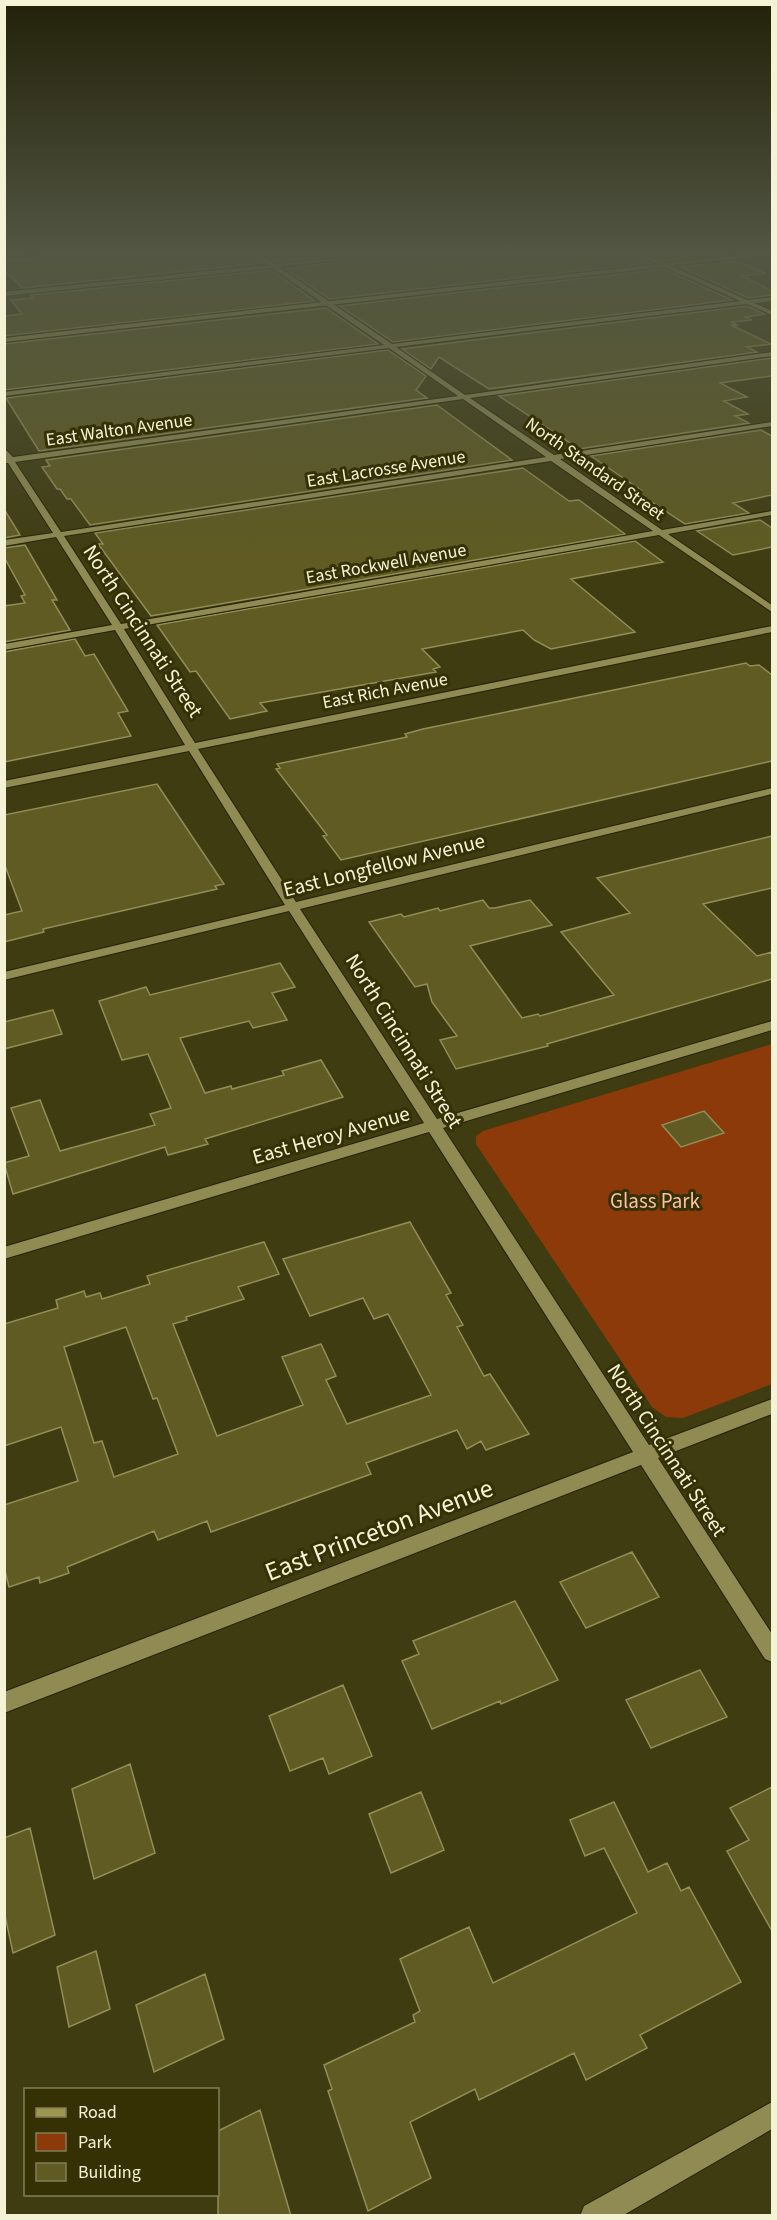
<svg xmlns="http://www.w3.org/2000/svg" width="777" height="2220" viewBox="0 0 777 2220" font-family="'Source Sans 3',sans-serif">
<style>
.green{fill:#8d3a0a}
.building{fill:#5f5b22;stroke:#928e56;stroke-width:1.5;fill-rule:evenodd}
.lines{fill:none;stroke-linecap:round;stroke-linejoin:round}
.street-casing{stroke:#252205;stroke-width:2}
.secondary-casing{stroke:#252205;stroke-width:2}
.street{fill:#8f8b53;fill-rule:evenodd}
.secondary{fill:#9c964e;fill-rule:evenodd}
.labels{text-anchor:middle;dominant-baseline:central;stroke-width:6;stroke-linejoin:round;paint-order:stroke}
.far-street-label{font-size:18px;fill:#f4f3d6;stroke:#353104}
.street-label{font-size:21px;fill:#f4f3d6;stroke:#353104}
.park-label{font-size:21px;fill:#fbbfa5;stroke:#353104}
.near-street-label{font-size:26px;fill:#f4f3d6;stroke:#353104}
</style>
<rect width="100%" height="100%" fill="#3f3c11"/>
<!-- green -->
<path class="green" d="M772 1044V1384L683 1418 666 1417 652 1407 476 1144V1136L483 1131Z"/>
<!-- building -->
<path class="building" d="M109 251H247L262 263 23 288 4 270V261Z
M259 251H394L275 262Z
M419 251H522L529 254 560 251H628L650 263 330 299 285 269Z
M642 251H713L722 255 665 261Z
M737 261 765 273 743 276 772 291V295L748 298 680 267Z
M664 269 732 300 393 342 340 306Z
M271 270 315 301 4 336V316L22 314 11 300 33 298 31 295Z
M747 306 765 314 745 317 752 320 732 322 737 325H731L771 344 747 347 757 352 489 389 439 357 431 369 402 349Z
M326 308 378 344 4 390V344Z
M388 350 426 376 416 390 427 398 39 451 6 398Z
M772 358V376L720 383 747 397 724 401 748 414 735 416 749 423 579 449 499 396Z
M437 405 512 460 90 525 71 499H67L60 489H57L42 467 50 466 46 460Z
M761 430 772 436V495L733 503 749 513 685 524 635 491 641 490 591 456Z
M523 468 569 501 579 500 625 534 151 616 98 544H103L95 533Z
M4 509 20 535 4 538Z
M760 520 772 528V547L733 555 697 531Z
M635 541 663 562 571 579 635 632 551 649 534 640 523 630 422 649 440 667 433 669 436 672 260 703 267 711 230 719 196 671 190 672 157 625Z
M25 545 57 600H52L70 630 4 642V606L25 603 21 596 25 595 4 557V548Z
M75 639 85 656 94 654 128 711 118 713 131 736 4 762V652Z
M746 663 750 666 759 665 772 675V761L341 860 323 836 327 835 276 769 280 768 277 764 407 737 405 734 423 729Z
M157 784 224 884 215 886 217 889 43 929 44 932 4 942V915L22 911 4 863V815Z
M772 836V888L703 904 757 956 772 952V979L547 1044 548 1046 456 1069 440 1040 457 1036 432 1002 427 984 415 987 369 922 401 914 404 917 438 908 440 911 483 900 489 908H495L530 900 552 925 470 946 522 1018 538 1014 540 1016 614 995 561 932 630 913 597 878Z
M280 963 295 987 272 993 287 1020 253 1028 249 1021 180 1038 205 1093 231 1086 232 1089 284 1075 282 1071 321 1060 343 1097 205 1139 208 1144 168 1155 165 1147 13 1194 4 1163 29 1156 11 1108 40 1100 60 1151 155 1125 150 1114 171 1108 148 1054 122 1060 99 1001 146 987 150 995Z
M53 1010 62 1034 4 1049V1022Z
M704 1111 724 1133 681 1147 662 1125Z
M410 1222 451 1293 446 1295 463 1325 457 1327 484 1376 490 1374 529 1434 486 1450 481 1441 467 1449 457 1430 366 1463 371 1474 211 1532 207 1521 158 1540 154 1531 67 1567 69 1573 40 1583 39 1577 9 1587 4 1567V1505L78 1481 61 1427 4 1446V1324L58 1308 56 1300 84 1291 86 1297 100 1293 102 1299 150 1284 147 1276 264 1242 279 1274 238 1287 244 1299 186 1317 187 1320 173 1324 217 1436 303 1405 282 1357 321 1344 336 1376 326 1380 347 1424 431 1395 388 1314 374 1319 363 1298 310 1316 283 1259ZM126 1327 153 1399 157 1398 178 1454 114 1477 102 1441 94 1443 64 1347Z
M632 1552 659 1597 586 1628 560 1582Z
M515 1601 558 1680 501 1704 500 1701 432 1729 402 1661 419 1654 413 1641Z
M700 1670 727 1717 651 1748 626 1700Z
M343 1685 372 1756 329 1774 323 1758 290 1771 269 1716Z
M130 1764 155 1853 94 1879 72 1789Z
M772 1787V1931L727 1851 749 1840 730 1808Z
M421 1792 444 1850 391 1873 369 1814Z
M614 1802 648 1872 667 1863 681 1891 689 1887 741 1982 640 2035 647 2048 586 2080 574 2053 479 2100 475 2089 410 2122 431 2178 368 2211 328 2091 332 2089 324 2065 415 2022 413 2015 420 2011 400 1959 469 1927 493 1983 637 1913 604 1848 585 1856 570 1820Z
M30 1828 55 1935 13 1953 4 1911V1838Z
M96 1951 110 2009 69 2027 57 1967Z
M205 1974 224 2039 154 2072 136 2005Z
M260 2110 291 2216H218V2131Z"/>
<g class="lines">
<!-- street casing -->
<g class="street-casing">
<path id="street" d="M44 251 41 253 4 256V252Z
M249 251H255L274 264 417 251 279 267 392 344 772 297V301L396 347 465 395 772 352V356L470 398 554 455 772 422V426L560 459 662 530 772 511V515L668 534 772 605V612L659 535 124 629 195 743 772 626V632L198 749 296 902 772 788V794L300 909 437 1119 772 1021V1030L443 1128 649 1445 772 1399V1414L658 1458 772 1634V1662L765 1659 641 1465 4 1713V1692L633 1452 429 1132 4 1259V1247L424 1123 289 911 4 980V972L285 905 189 751 4 788V781L185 745 115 630 4 650V644L112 625 56 537 4 546V540L53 533 8 463H4V448L13 457 458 396 389 348 4 396V392L384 345 272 268 4 296V292L268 265ZM463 399 546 457 61 532 15 462ZM551 461 653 531 121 624 64 536Z
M772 2102V2129L622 2216H580L584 2206Z"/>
</g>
<!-- secondary casing -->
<g class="secondary-casing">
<path id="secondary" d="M630 251H637L665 263 772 252V255L671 266 772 311V315L664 267 4 342V338L658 264Z"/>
</g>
<!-- street -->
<use href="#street" class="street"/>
<!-- secondary -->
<use href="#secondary" class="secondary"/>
</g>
<!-- sky -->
<linearGradient id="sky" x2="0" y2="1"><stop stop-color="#232109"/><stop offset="0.45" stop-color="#525643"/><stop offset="1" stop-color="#525643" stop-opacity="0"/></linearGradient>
<rect width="777" height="562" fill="url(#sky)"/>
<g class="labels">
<!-- far-street labels -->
<g class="far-street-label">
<text transform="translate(119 430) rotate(-8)">East Walton Avenue</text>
<text transform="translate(386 469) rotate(-9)">East Lacrosse Avenue</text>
<text transform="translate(595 469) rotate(35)">North Standard Street</text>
<text transform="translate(386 564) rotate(-10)">East Rockwell Avenue</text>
<text transform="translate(385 691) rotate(-11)">East Rich Avenue</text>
</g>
<!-- street labels -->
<g class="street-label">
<text transform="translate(143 631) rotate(57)">North Cincinnati Street</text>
<text transform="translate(384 865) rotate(-14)">East Longfellow Avenue</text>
<text transform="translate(404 1041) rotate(58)">North Cincinnati Street</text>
<text transform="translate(331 1135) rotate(-16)">East Heroy Avenue</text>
<text transform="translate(667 1450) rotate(57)">North Cincinnati Street</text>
</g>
<!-- park labels -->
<g class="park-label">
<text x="655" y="1201">Glass Park</text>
</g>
<!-- near-street labels -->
<g class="near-street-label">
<text transform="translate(379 1530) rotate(-21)">East Princeton Avenue</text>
</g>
</g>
<!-- border -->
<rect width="777" height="2220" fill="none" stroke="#f4f3d6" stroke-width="12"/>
<!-- legend -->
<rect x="24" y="2088" width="195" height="108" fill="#353104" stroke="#817f58" stroke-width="1.5"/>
<rect x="36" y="2108" width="30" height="9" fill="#9c964e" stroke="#817f58" stroke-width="1.5"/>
<text x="78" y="2118" font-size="18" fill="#f4f3d6">Road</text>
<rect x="36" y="2133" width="30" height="18" fill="#8d3a0a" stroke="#817f58" stroke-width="1.5"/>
<text x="78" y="2148" font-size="18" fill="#f4f3d6">Park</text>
<rect x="36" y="2163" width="30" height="18" fill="#5f5b22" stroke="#817f58" stroke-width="1.5"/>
<text x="78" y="2178" font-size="18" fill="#f4f3d6">Building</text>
</svg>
